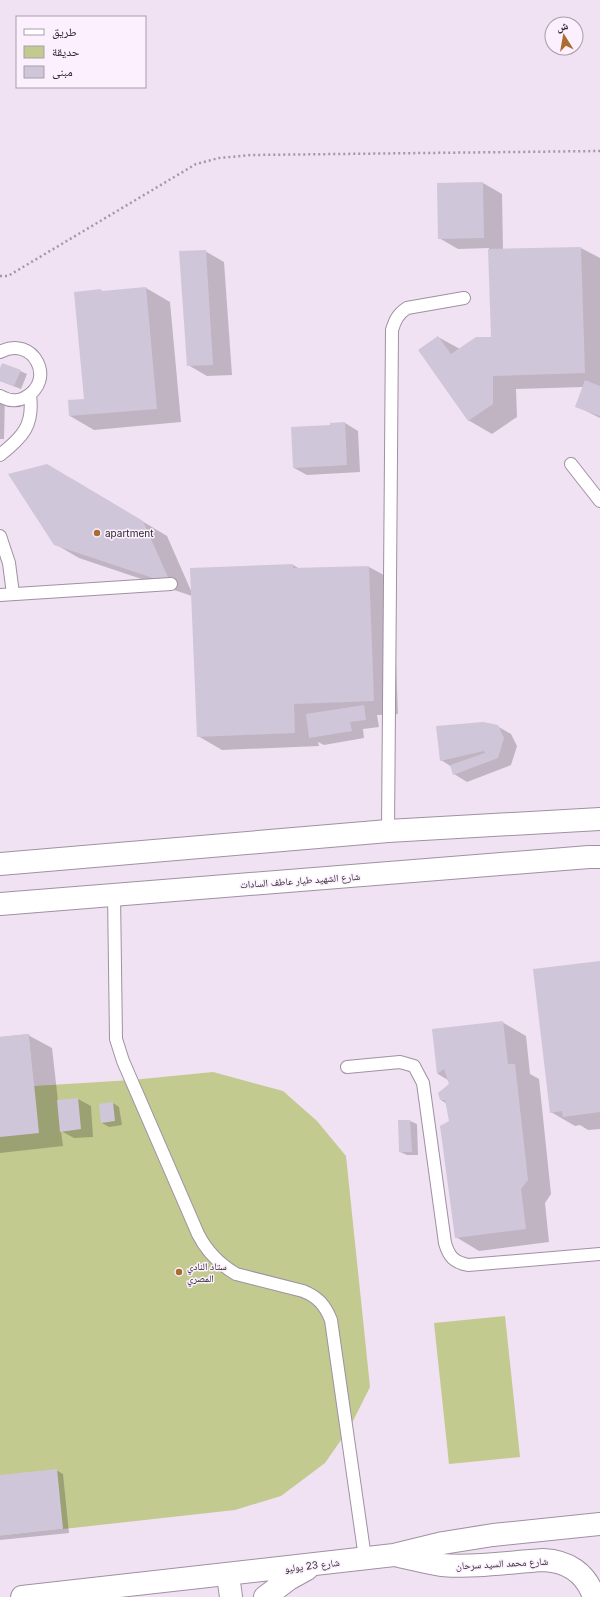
<svg xmlns="http://www.w3.org/2000/svg" width="600" height="1597" viewBox="0 0 600 1597" font-family="Inter,'Noto Naskh Arabic',sans-serif">
<style>
.green{fill:#c2ca8f}
.shadow{fill:#0003}
.building{fill:#d0c6d9}
.lines{fill:none;stroke-linecap:round;stroke-linejoin:round}
.service-casing{stroke:#9f91a2;stroke-width:14}
.minor-casing{stroke:#9f91a2;stroke-width:24}
.tertiary-casing{stroke:#9f91a2;stroke-width:24}
.primary-casing{stroke:#9f91a2;stroke-width:24}
.path{stroke:#a398a5;stroke-width:2.5;stroke-dasharray:2 3;stroke-linecap:butt}
.service{stroke:#fff;stroke-width:12}
.minor{stroke:#fff;stroke-width:22}
.tertiary{stroke:#fff;stroke-width:22}
.primary{stroke:#fff;stroke-width:22}
.poi-dot{fill:#aa6c31;stroke:#fcf0fe;stroke-width:1.5}
.labels{text-anchor:middle;dominant-baseline:central;stroke-width:3;stroke-linejoin:round;paint-order:stroke}
.poi-label{font-size:10px;fill:#2b262c;stroke:#fcf0fe;text-anchor:start}
.street-label{font-size:10px;fill:#2b262c;stroke:#fcf0fe}
</style>
<rect width="100%" height="100%" fill="#f0e1f3"/>
<!-- green -->
<path class="green" d="M29 1034 34 1086 132 1080 213 1072 283 1091 317 1121 346 1156 370 1387 350 1427 325 1463 281 1496 235 1510 0 1536V1037Z
M505 1316 520 1457 449 1464 434 1323Z"/>
<!-- shadow -->
<path class="shadow" d="M483 183 502 194 503 250 581 248 600 258V418L576 406 583 387 516 389 517 417 492 434 468 420 438 337 460 349 492 338 489 248 458 249 439 238 438 184Z
M205 251 224 262 232 375 207 376 188 365Z
M146 288 170 302 181 422 94 430 70 416 85 400 101 291 104 292Z
M0 371H20L27 374 21 389 0 381Z
M0 391 5 394 4 439H0Z
M345 423 358 431 360 472 307 475 294 468 331 426Z
M72 479 167 536 192 593 293 565 300 569 369 567 393 580 398 714 377 715 379 727 363 729 364 738 324 745 318 742 319 746 222 750 198 736 192 596 79 558 55 544Z
M497 726 511 734 517 746 511 765 467 782 454 774 452 767 441 760Z
M600 962V1129L588 1130 580 1125 575 1126 551 1112Z
M502 1022 526 1036 530 1074 539 1079 551 1194 545 1203 549 1242 479 1251 456 1237 450 1122 447 1104 441 1100 450 1085 448 1080 438 1074 433 1030Z
M28 1035 52 1048 58 1101 78 1099 91 1106 93 1137 74 1138 61 1131 63 1146 0 1153V1038Z
M113 1103 119 1107 122 1125 109 1127 102 1123 100 1105Z
M399 1121H410L417 1124 418 1155H407L400 1152Z
M56 1470 63 1474 69 1533 0 1540V1476Z"/>
<!-- building -->
<path class="building" d="M483 182 484 238 438 239 437 183Z
M581 247 585 373 493 376V404L468 421 418 350 438 336 451 354 476 337H491L488 249Z
M206 250 213 365 187 366 179 251Z
M146 287 157 409 69 416 68 400 84 399 74 292 101 289 102 291Z
M2 363 21 370 14 386 0 381V368Z
M585 380 600 386V416L575 407Z
M345 422 347 465 293 468 291 427 330 425V423Z
M47 464 143 521 171 584 54 545 8 474Z
M293 564V568L369 566 374 701 294 704 295 733 197 737 190 568Z
M364 705 366 720 350 722 352 731 309 738 306 714Z
M483 722 498 725 504 738 498 758 453 775 450 765 485 753 484 751 440 761 436 726Z
M600 961V1112L563 1117 562 1111 550 1113 533 969Z
M503 1021 508 1064H515L528 1180 521 1189 526 1229 455 1238 440 1126 449 1121 445 1100H440L438 1093 449 1084 444 1069 437 1074 432 1029Z
M29 1034 39 1133 0 1137V1037Z
M78 1098 81 1129 60 1132 57 1100Z
M113 1102 115 1121 101 1123 99 1104Z
M398 1120H410L412 1152H399Z
M57 1469 63 1529 0 1536V1475Z"/>
<g class="lines">
<!-- service casing -->
<g class="service-casing">
<path id="service" d="M0 352C33 334 58 381 24 398 16 402 7 400 0 396
M0 455C23 437 34 425 30 395
M571 464 600 501
M0 536 9 563 13 594
M0 595 171 584
M388 831 392 330C395 320 398 314 407 308L464 298
M114 894 116 1039 123 1061 198 1234C207 1252 219 1264 236 1274L303 1291C318 1297 325 1305 331 1320L365 1558
M347 1067 400 1062 414 1066 423 1083 445 1243C449 1257 454 1262 468 1265L600 1254"/>
</g>
<!-- minor casing -->
<g class="minor-casing">
<path id="minor" d="M228 1575 231 1597"/>
</g>
<!-- tertiary casing -->
<g class="tertiary-casing">
<path id="tertiary" d="M0 864 388 831 600 819
M0 904 589 857H600"/>
</g>
<!-- primary casing -->
<g class="primary-casing">
<path id="primary" d="M399 1556C414 1559 427 1563 442 1565 474 1568 511 1562 543 1560 568 1561 586 1573 594 1597
M22 1597 394 1555 443 1543 493 1535 600 1524
M265 1597 289 1579 307 1569"/>
</g>
<!-- path -->
<path class="path" d="M0 276H8L196 164 219 158 251 155 600 151"/>
<!-- service -->
<use href="#service" class="service"/>
<!-- minor -->
<use href="#minor" class="minor"/>
<!-- tertiary -->
<use href="#tertiary" class="tertiary"/>
<!-- primary -->
<use href="#primary" class="primary"/>
</g>
<!-- markers -->
<g class="poi-dot">
<circle cx="97" cy="533" r="4"/>
<circle cx="179" cy="1272" r="4"/>
</g>
<g class="labels">
<!-- poi labels -->
<g class="poi-label">
<text x="105" y="533">apartment</text>
<text x="187" y="1266">ستاد النادي<tspan x="187" dy="12">المصري</tspan></text>
</g>
<!-- street labels -->
<g class="street-label">
<text transform="translate(300 880) rotate(-4)">شارع الشهيد طيار عاطف السادات</text>
<text transform="translate(502 1563) rotate(-3)">شارع محمد السيد سرحان</text>
<text transform="translate(312 1565) rotate(-7)">شارع 23 يوليو</text>
</g>
</g>
<!-- legend -->
<rect x="16" y="16" width="130" height="72" fill="#fcf0fe" stroke="#a89faa"/>
<rect x="24" y="29" width="20" height="6" fill="#ffffff" stroke="#a89faa"/>
<text x="52" y="36" font-size="12" fill="#2b262c">طريق</text>
<rect x="24" y="46" width="20" height="12" fill="#c2ca8f" stroke="#a89faa"/>
<text x="52" y="56" font-size="12" fill="#2b262c">حديقة</text>
<rect x="24" y="66" width="20" height="12" fill="#d0c6d9" stroke="#a89faa"/>
<text x="52" y="76" font-size="12" fill="#2b262c">مبنى</text>
<!-- north arrow -->
<g transform="translate(564 36) rotate(349)"><circle r="19" fill="#fcf0fe" stroke="#a89faa"/>
<path d="M0-3L7 15L0 10L-7 15Z" fill="#aa6c31"/>
<text y="-6" font-size="11" font-weight="bold" text-anchor="middle" fill="#2b262c">ش</text>
</g>
</svg>
